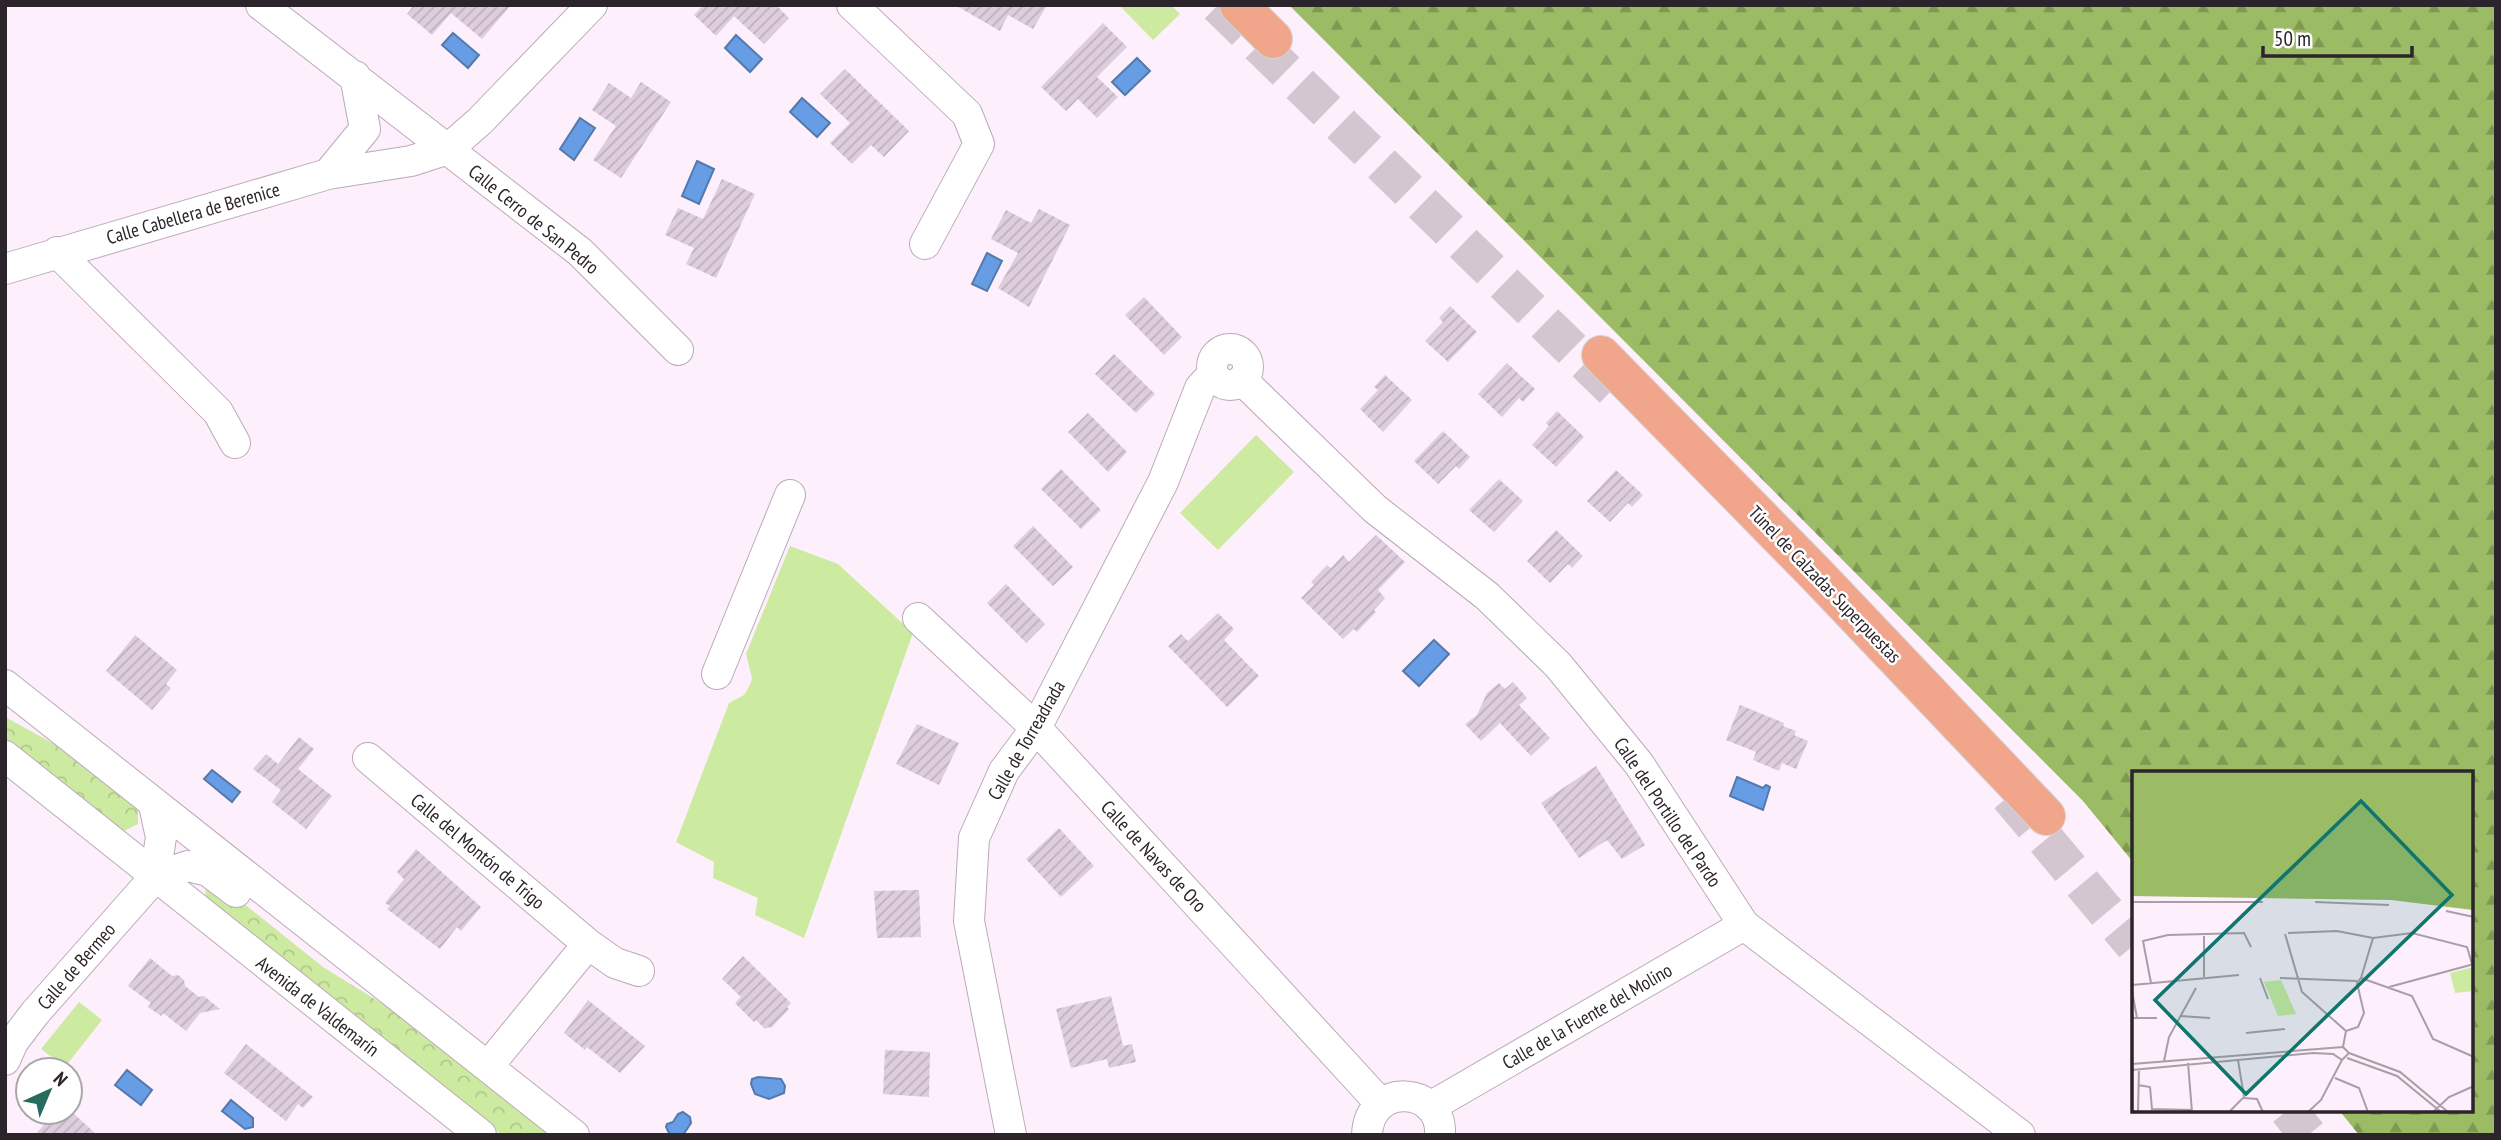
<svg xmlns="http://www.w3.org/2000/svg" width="2501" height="1140" viewBox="0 0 2501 1140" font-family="'PT Sans Narrow',sans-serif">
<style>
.green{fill:#cceba0}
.forest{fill:url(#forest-firs)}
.park{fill:url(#park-crowns)}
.water{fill:#669de4;stroke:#5479ac;stroke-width:2}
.building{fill:url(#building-hatch)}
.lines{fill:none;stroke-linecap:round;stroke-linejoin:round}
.highway-tunnel{stroke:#d3c6d1;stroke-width:38;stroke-dasharray:38 19;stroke-linecap:butt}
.minor-casing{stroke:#baaab8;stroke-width:32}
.highway-casing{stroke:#d5d3d4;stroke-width:40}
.minor{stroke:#fff;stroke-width:30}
.highway{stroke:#f1a58a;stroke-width:38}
.labels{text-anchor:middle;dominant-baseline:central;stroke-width:5;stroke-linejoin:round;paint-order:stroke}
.street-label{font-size:19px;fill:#2b242a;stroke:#fff}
.inset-road{fill:none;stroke:#a99ea7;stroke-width:2}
.view{fill:#0f766e;fill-opacity:0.15;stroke:#0f766e;stroke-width:3.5}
.inset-edge{fill:none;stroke:#2b242a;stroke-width:3.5}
</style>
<defs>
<pattern id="forest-firs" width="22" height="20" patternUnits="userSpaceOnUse" patternTransform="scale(1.75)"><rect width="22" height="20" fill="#9bbc65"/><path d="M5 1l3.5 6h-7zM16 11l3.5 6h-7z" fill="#7f9953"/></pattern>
<pattern id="park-crowns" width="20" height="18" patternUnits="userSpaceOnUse" patternTransform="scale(1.75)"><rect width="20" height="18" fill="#cceba0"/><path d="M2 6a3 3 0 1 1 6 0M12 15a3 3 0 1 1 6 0" fill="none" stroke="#afc98a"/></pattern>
<pattern id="building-hatch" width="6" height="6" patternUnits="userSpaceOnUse" patternTransform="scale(1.75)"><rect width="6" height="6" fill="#decddc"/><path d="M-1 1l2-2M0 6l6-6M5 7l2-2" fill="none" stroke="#bfb0bd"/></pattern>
</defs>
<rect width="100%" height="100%" fill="#fdeffb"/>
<!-- green -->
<path class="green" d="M1119 5H1171L1180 14 1153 40Z
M1256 435 1294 472 1218 550 1180 513Z
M790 546 838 564 913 633 804 938 755 915 758 898 713 878 714 862 676 842 729 703 744 695 750 685 752 678 746 654Z
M79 1002 102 1020 65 1067 41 1049Z"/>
<!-- forest -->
<path class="forest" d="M1289 5H2496V1135H2359L2339 1110H2471V772H2134L2133 862 2083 801Z"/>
<!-- park -->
<path class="park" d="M5 717 80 758 138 807V824L120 833 5 741Z
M218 883 323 967 404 1017 549 1135H502L205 899 206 886Z"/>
<!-- water -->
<path class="water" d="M453 33 479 55 468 68 442 45Z
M736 35 762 59 750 72 725 48Z
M1137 58 1150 71 1125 95 1112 82Z
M802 98 830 123 817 137 790 112Z
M580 118 595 128 574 160 560 149Z
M697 161 714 169 699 204 682 196Z
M987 253 1002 261 987 291 972 284Z
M1434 640 1449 654 1419 686 1403 671Z
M212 770 240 792 232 802 204 779Z
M1737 777 1763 788 1766 785 1770 787 1763 810 1730 796Z
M127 1070 152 1090 141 1105 115 1085Z
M758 1077 781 1079 785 1086 784 1093 769 1099 755 1094 751 1084 752 1079Z
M231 1100 253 1118V1127L245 1129 222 1111Z
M683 1112 690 1117 691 1123 683 1135H670L666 1127 667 1124 673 1122 678 1114Z"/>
<!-- building -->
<path class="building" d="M414 5H511L482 39 451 13 432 35 407 14Z
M703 5H776L789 18 764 44 734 16 716 36 694 15Z
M955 5H1047L1033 29 1008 15 1000 31Z
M1103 23 1127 47 1097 77 1118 97 1097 118 1078 99 1066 111 1041 87Z
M845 69 909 131 884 157 871 145 852 164 830 143 850 123 820 94Z
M641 82 671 102 621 178 593 160 616 126 592 110 609 83 631 98Z
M722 179 755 194 716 278 686 264 694 248 665 235 678 208 703 219Z
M1039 209 1070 225 1029 307 998 288 1018 253 991 239 1006 210 1031 223Z
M1144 297 1182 337 1164 355 1125 315Z
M1450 306 1477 332 1448 362 1425 341 1443 322 1439 318Z
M1114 354 1155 394 1136 413 1095 374Z
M1507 363 1535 389 1523 402 1519 398 1502 417 1478 394Z
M1385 375 1412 400 1383 432 1360 409 1378 390 1374 387Z
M1557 411 1584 437 1556 467 1532 445 1549 426 1546 423Z
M1088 413 1127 452 1108 472 1068 432Z
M1443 431 1470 457 1459 469 1456 466 1438 484 1414 461Z
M1061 469 1101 510 1081 529 1041 489Z
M1616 470 1643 495 1632 507 1628 503 1610 522 1587 501Z
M1499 479 1523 501 1494 532 1469 510Z
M1033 526 1073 567 1053 586 1013 546Z
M1556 530 1583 556 1572 568 1568 564 1550 583 1527 561Z
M1376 535 1405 562 1378 590 1385 598 1374 610 1376 612 1357 632 1354 629 1343 639 1301 598 1314 585 1311 582 1327 565 1331 568 1343 555 1349 562Z
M1006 584 1045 624 1026 643 987 603Z
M1218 613 1234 629 1224 640 1259 676 1227 707 1168 646 1181 634 1188 641Z
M135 635 177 670 166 684 171 688 152 710 106 671Z
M1513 682 1527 698 1519 705 1550 738 1531 756 1500 723 1481 741 1465 724 1477 715 1487 693 1499 683 1505 689Z
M1740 705 1784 723 1783 726 1796 731 1794 735 1808 741 1796 769 1782 763 1779 771 1753 760 1756 752 1726 740Z
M917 724 959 743 939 785 896 764Z
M299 737 314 749 298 769 332 796 306 829 272 802 281 790 253 769 266 754 278 764Z
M1596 766 1645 845 1622 859 1607 840 1579 858 1541 803Z
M1059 828 1094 866 1061 897 1026 859Z
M416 849 481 907 461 931 457 927 440 949 387 909 390 906 385 903 404 879 397 872Z
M919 890 921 937 877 938 874 891Z
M743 956 791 1003 787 1007 789 1009 771 1028 768 1027 765 1029 756 1020 754 1022 735 1003 741 997 722 979Z
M150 958 172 976 178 975 184 980 185 986 199 997 204 996 220 1009 200 1013 186 1031 163 1013 161 1016 148 1007 151 1003 128 986Z
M1111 996 1123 1046 1132 1044 1136 1062 1109 1068 1107 1059 1071 1068 1056 1009Z
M588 1000 645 1046 620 1073 587 1047 585 1050 564 1033Z
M246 1044 313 1097 303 1108 298 1104 286 1121 224 1073Z
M885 1050 930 1052 929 1097 883 1094Z
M55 1112H72L97 1135H35Z"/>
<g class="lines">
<!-- highway-tunnel -->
<path class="highway-tunnel" d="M1218 5 1618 394
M2009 796 2134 945
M2288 1110 2308 1135"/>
<!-- minor casing -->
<g class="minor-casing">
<path id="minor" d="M261 5 580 252 678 350
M852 5 967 114 979 144 925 244
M355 76 365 129 328 174 411 161 448 149 480 121 592 5
M57 252 218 412 235 443
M5 269 328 174
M1212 367a18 18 0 1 1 36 0a18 18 0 1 1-36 0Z
M1242 380 1375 509 1487 596 1558 665 1639 764 1744 925 2020 1135
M918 618 1036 728 1381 1104
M717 674 790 495
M5 685 574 1135
M5 756 481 1135
M368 758 588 944 615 963 639 971
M154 805 161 837 155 877
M5 1060 13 1042 35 1013 155 877 188 866 208 871 236 892
M489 1065 588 944
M1430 1107 1744 925
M1011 1135 969 921 974 838 1004 771 1036 728 1163 482 1200 388 1213 374
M1367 1135C1369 1081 1443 1086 1440 1135"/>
</g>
<!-- highway casing -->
<g class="highway-casing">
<path id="highway" d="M1239 5 1273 39
M1601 355 1816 574 2046 816"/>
</g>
<!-- minor -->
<use href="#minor" class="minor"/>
<!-- highway -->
<use href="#highway" class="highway"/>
</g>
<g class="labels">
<!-- street labels -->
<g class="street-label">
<text transform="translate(193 213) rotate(-16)">Calle Cabellera de Berenice</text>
<text transform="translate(534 219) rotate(39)">Calle Cerro de San Pedro</text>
<text transform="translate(1825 584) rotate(46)">Túnel de Calzadas Superpuestas</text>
<text transform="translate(1026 740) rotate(-60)">Calle de Torreadrada</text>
<text transform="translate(1668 812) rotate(56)">Calle del Portillo del Pardo</text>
<text transform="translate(478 851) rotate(40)">Calle del Montón de Trigo</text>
<text transform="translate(1154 856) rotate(47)">Calle de Navas de Oro</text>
<text transform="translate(76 966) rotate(-49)">Calle de Bermeo</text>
<text transform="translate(318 1006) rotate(38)">Avenida de Valdemarín</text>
<text transform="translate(1587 1016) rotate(-30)">Calle de la Fuente del Molino</text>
</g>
</g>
<!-- overview -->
<g transform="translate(2132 771)">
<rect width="341" height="341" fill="#fdeffb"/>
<path d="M341 196V220L323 222 318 202ZM149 209 164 243 146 245 132 211Z" fill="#cceba0"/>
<path d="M0 0H341V139L259 129 0 125Z" fill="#9bbc65"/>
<path class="inset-road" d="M0 131H131M183 131 257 134M314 140 342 146M156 162 205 160 241 167 280 162 335 176 340 193M153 163 170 221 214 260M72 206V162M128 207 136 228M148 207 225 210M229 207 241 167M19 212 11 170 36 164 112 162 119 176M0 214 107 204M257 216 342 193M0 220 5 247M48 245 78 247M0 247H25M114 262 153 258M211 276 214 260 226 256 232 242 225 212 229 207 280 225 301 268 342 286M217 282 268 301 316 341M215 287 265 305 309 341M32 290 37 266 64 217M56 292 60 341M0 293 211 276M0 299 181 282 201 283 210 289 217 282 211 276M203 307 227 317 236 341M6 314 18 316 20 338 60 339M112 327 125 328 131 341M6 341 7 298M97 341 112 326 106 289M176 341 189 329 210 289M301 341 317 326 342 315"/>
<path class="view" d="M229 30 320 124 114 323 23 229Z"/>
<rect width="341" height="341" class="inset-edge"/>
</g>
<!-- border -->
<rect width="2501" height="1140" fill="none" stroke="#2b242a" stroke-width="14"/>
<!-- north arrow -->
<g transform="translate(49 1091) rotate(44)"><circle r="33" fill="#ffffff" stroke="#aaa7aa" stroke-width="2"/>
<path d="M0-5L12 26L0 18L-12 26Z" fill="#266c5f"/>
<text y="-10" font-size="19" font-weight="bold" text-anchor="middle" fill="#2b242a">N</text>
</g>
<!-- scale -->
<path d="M2263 46v10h149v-10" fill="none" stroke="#2b242a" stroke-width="3.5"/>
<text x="2274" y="46" font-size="21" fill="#2b242a" stroke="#ffffff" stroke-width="5" paint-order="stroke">50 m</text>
</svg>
